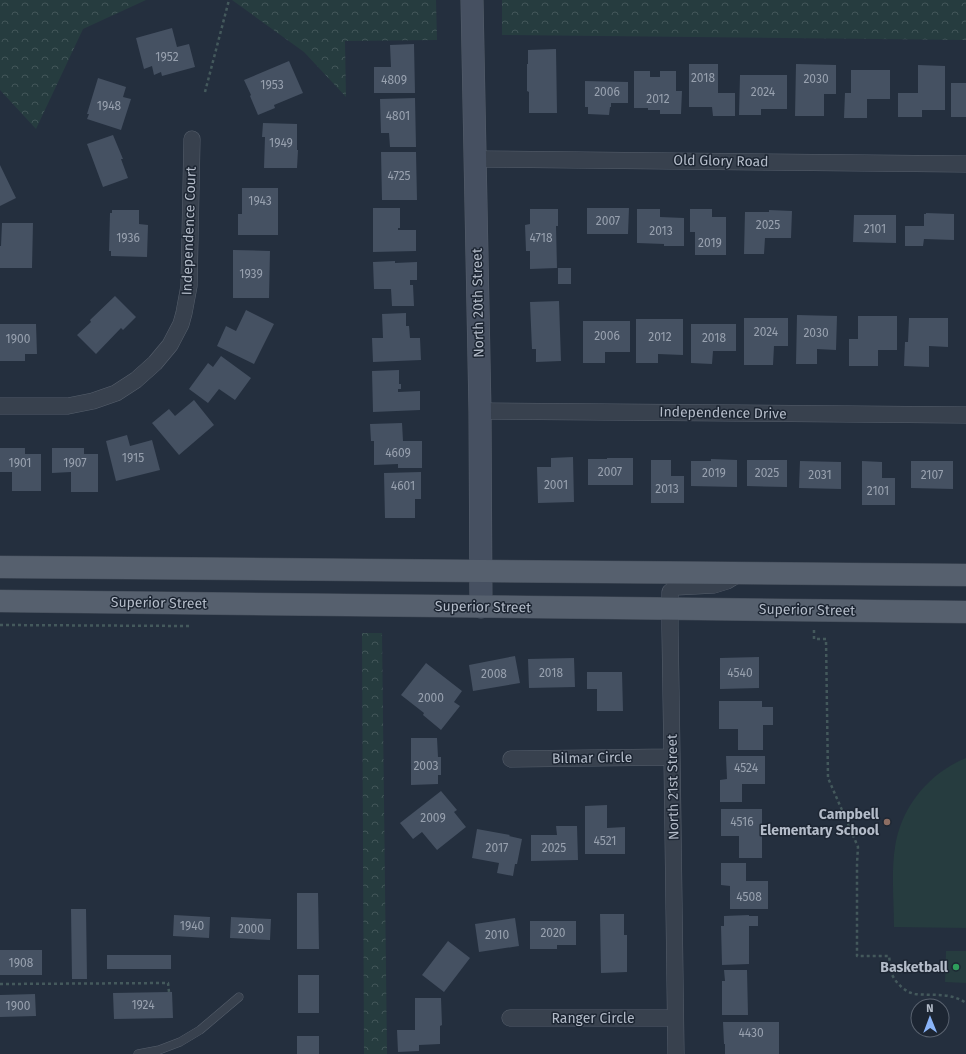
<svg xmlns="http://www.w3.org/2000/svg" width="966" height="1054" viewBox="0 0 966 1054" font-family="'Fira Sans',sans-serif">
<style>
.grass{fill:#263c3f}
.forest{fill:url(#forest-crowns)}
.building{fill:#455162}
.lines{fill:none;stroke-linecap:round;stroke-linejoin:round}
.lane-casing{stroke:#565f6c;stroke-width:9}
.street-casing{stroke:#565f6c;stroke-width:17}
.secondary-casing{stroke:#565f6c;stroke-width:23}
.primary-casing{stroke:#414a57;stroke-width:23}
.path{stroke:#44595c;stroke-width:2.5;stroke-dasharray:3 3;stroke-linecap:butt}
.lane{stroke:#38414e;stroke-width:8}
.street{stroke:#38414e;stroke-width:16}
.secondary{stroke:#465061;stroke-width:22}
.primary{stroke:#56606e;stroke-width:22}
.education-dot{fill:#8d6e63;stroke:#1d2633;stroke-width:1.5}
.leisure-dot{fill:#2e9e5b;stroke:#1d2633;stroke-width:1.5}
.labels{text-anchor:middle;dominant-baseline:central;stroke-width:3;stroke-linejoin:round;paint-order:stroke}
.number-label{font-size:12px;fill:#98a1af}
.street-label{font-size:14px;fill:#b4bcc9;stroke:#1d2633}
.poi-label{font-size:14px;font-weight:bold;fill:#b4bcc9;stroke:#1d2633;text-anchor:end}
</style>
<defs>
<pattern id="forest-crowns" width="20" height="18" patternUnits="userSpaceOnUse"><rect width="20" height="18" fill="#263c3f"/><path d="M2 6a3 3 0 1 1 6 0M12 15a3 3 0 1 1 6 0" fill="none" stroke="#435659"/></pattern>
</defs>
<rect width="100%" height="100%" fill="#242f3e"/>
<!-- grass -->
<path class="grass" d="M966 758V928L894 927C894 901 891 873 895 847 901 807 929 773 966 758Z
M946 951H966V983L945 982Z"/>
<!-- forest -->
<path class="forest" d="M0 0H146L83 29 36 129 0 90Z
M232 0H436L437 40 345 41 346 97 304 52Z
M502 0H966V40L502 35Z
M362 633H382L387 1054H364Z"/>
<!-- building -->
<path class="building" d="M172 28 177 47 189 44 195 67 162 76 161 72 154 75 152 66 144 69 136 38Z
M414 44 415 93H374V67H391L390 45Z
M556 49 557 113H529V92L527 91V64H528V50Z
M289 61 303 93 274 105 275 108 258 115 250 96 251 95 244 80Z
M689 64H718V93H735V116H713L712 107H689Z
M796 64 836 65V94H824V116H795Z
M918 65 945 66V110H922V117H898V93H918Z
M851 70H890V99H867V118H844L845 93H851Z
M634 71H650V77H660V71H676V91H682L681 114H660V110H648V108H634Z
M740 75H787V109H761V115H739Z
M98 78 126 87 123 97 131 99 121 130 87 119 89 114H87Z
M585 81 628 82V103H611V107H610L609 115 588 114V107H585Z
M951 83H966V117H951Z
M415 98 416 147H390L389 133H381L380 99Z
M263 123 297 124V150H298L297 168H264L265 137H262Z
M113 135 123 159H121L128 178 103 187 87 144Z
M381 152H416L417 200H382Z
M0 165 16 198 0 206Z
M242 188H278V235H238V214H242Z
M373 208H400V228H398V230H416V251L373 252Z
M587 208H629L628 234H587Z
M530 209H558V226H556L557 268 530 269V251H526L525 225 530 224Z
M637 209H660V217L684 218V246H664V244L637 243Z
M690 209H712V217H726V255H695V232H690Z
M112 210H139V224L148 225 147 257 111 256V251H109L110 213H112Z
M769 210 792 211 791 238H765L764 254H744L745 212H769Z
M926 213 954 214V240L924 239 923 246H905V226H924V214H926Z
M854 215H896V243L853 242Z
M2 223H33L32 268H0V246H1Z
M233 250 270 251 269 298H233Z
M395 261V263L417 262V280H410V285H413L414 306H392L391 289H374L373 262Z
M558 268H571V284H558Z
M115 296 136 317 123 330 121 328 96 354 77 335 91 322 90 320Z
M559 301 561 361 536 362V349H532L530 302Z
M246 310 274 324 254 364 217 346 226 326 236 331Z
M406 313V326H409L410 338H420L421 360 373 362 372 338H383L382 314Z
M797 315 837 316 836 350 817 349V364H796Z
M858 316H897V350H878V366H849V339H858Z
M744 318H788V346H774L773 365H744Z
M909 318H948V347L929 346V367L904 366 905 342H908Z
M636 319H683V355L658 354V363H636Z
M583 321H630V352H605V363H583Z
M0 324H36L37 354H25V361H0Z
M691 324H736V351H713L712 364 691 363Z
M221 356 251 378 235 400 219 389 208 403 189 389 208 363 213 367Z
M399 370V384H401V389H398V392L420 391V410L373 412 372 371Z
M194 400 214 425 179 455 152 423 169 409 175 416Z
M402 423 403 441H422V468H398V464L374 465V441H371L370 424Z
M127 435 130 446 152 440 160 470 116 481 106 441Z
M0 448H25V454H41V491H12V472H0Z
M52 448H84V454H98V492H71V472L52 473Z
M573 457 574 502 538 503 537 467H551V458Z
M607 458H633V485H588V459H607Z
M711 459 737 460V487L691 486V461H711Z
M651 460H671V476H684V503H651Z
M747 460H787V487L747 486Z
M800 461 841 462V489L799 488Z
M862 461 882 462V478H895V505H862Z
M911 461H953V489L911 488Z
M421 472V499H415V518H385L384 473Z
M515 656 520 683 473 691 469 665Z
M759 657V688L720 689V658Z
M574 658 575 687 529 688 528 659Z
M426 663 462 691 454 702 460 706 441 730 423 715 424 713 401 695Z
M587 672H622L623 711H597V689H587Z
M719 701H762V707H773V725H763V750H738V729H719Z
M411 738H437L438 757H441V775H438V784L411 785Z
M726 756H765V784H742V802H720V780L727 779Z
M441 791 457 810 454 812 466 827 437 850 422 832 413 839 400 823Z
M607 805V828L625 827V854H585V806Z
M721 809H762V858H739V836H721Z
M556 826H577L578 860 531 861V835H557Z
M477 829 510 835 509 836 522 839 517 864H515L513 876 497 873 499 863 472 858Z
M721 863H746V881H768V909H730V886L721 885Z
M297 893H318L319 949H297Z
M71 909H86L87 979H72Z
M600 914H624V935H627V972L601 973Z
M174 915 210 917 209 938 173 936Z
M749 915V916H758V926H749V964L722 965 721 926H724V916Z
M231 917 271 919 270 940 230 938Z
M515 918 519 946 479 952 475 924Z
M530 921H576V945H557V949H530Z
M448 941 470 958 444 992 422 975Z
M0 950H42V975H0Z
M107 955H171V969H107Z
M724 970H747L748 1015H722V981H725Z
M298 975H319V1013H298Z
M169 992H172L173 1018 114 1019 113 993Z
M35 994 36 1016 0 1017V995Z
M415 998H441L442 1025 440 1026V1044L419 1045V1051L398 1052 397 1030H415Z
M723 1022H779V1054H725V1044H724Z
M297 1036H319V1054H297Z"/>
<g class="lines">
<!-- lane casing -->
<g class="lane-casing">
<path id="lane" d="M138 1054 159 1050 180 1042 200 1030 239 997"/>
</g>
<!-- street casing -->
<g class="street-casing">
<path id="street" d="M476 159 966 164
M0 406H68L93 401 116 393 136 380 155 363 170 345 181 324 184 313 189 286 192 139
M480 411 966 415
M511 759 672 757
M510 1018H675
M676 1054 672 757 670 629V592L676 587 714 585 727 581 737 575"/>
</g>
<!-- secondary casing -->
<g class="secondary-casing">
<path id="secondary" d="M472 0 480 411 481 607"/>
</g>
<!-- primary casing -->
<g class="primary-casing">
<path id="primary" d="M0 567 966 575
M0 601 966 612"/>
</g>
<!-- path -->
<path class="path" d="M205 92 229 0
M0 625 189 626
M814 630V639H826L828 778 858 847 857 863V956H889C890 961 889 967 891 972 894 981 904 992 915 994 933 996 950 992 966 1003
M0 984 168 983 169 992"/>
<!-- lane -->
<use href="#lane" class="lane"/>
<!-- street -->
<use href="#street" class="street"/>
<!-- secondary -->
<use href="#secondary" class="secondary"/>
<!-- primary -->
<use href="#primary" class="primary"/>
</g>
<!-- markers -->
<circle class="education-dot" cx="887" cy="822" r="4"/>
<circle class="leisure-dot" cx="956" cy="967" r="4"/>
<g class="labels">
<!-- number labels -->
<g class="number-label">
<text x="167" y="57">1952</text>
<text x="703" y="78">2018</text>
<text x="816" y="79">2030</text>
<text x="394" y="80">4809</text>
<text x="272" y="85">1953</text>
<text x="607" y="92">2006</text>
<text x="763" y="92">2024</text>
<text x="658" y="99">2012</text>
<text x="109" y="106">1948</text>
<text x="398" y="116">4801</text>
<text x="281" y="143">1949</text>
<text x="399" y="176">4725</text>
<text x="260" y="201">1943</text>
<text x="608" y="221">2007</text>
<text x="768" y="225">2025</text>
<text x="875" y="229">2101</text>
<text x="661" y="231">2013</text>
<text x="128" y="238">1936</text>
<text x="541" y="238">4718</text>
<text x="710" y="243">2019</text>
<text x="251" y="274">1939</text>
<text x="766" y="332">2024</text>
<text x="816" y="333">2030</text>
<text x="607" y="336">2006</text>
<text x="660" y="337">2012</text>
<text x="714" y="338">2018</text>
<text x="18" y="339">1900</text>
<text x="398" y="453">4609</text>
<text x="133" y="458">1915</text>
<text x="20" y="463">1901</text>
<text x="75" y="463">1907</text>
<text x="610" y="472">2007</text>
<text x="714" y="473">2019</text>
<text x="767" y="473">2025</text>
<text x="820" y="475">2031</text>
<text x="932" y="475">2107</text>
<text x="556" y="485">2001</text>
<text x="403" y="486">4601</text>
<text x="667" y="489">2013</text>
<text x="878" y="491">2101</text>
<text x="551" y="673">2018</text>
<text x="740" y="673">4540</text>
<text x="494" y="674">2008</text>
<text x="431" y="698">2000</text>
<text x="426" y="766">2003</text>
<text x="746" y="768">4524</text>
<text x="433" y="818">2009</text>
<text x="742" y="822">4516</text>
<text x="605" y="841">4521</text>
<text x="497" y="848">2017</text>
<text x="554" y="848">2025</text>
<text x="749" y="897">4508</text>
<text x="192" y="926">1940</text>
<text x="251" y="929">2000</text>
<text x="553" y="933">2020</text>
<text x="497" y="935">2010</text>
<text x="21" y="963">1908</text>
<text x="143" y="1005">1924</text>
<text x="18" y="1006">1900</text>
<text x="751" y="1033">4430</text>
</g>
<!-- street labels -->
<g class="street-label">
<text transform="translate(721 161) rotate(1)">Old Glory Road</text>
<text transform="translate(189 231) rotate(-88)">Independence Court</text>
<text transform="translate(478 303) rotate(-91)">North 20th Street</text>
<text transform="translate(723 413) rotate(1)">Independence Drive</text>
<text transform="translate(159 603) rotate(1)">Superior Street</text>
<text transform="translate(483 607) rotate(1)">Superior Street</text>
<text transform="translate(807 610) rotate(1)">Superior Street</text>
<text transform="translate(592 758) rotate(-1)">Bilmar Circle</text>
<text transform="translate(673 787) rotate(-91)">North 21st Street</text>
<text x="593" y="1018">Ranger Circle</text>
</g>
<!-- poi labels -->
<g class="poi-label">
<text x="879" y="814">Campbell<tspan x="879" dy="16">Elementary School</tspan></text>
<text x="948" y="967">Basketball</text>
</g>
</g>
<!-- north arrow -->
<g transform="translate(930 1018) rotate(359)"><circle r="19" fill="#1d2633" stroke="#59626f"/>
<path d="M0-3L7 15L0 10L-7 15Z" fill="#8ab4f8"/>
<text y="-6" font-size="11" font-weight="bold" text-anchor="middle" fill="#b4bcc9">N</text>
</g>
</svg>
